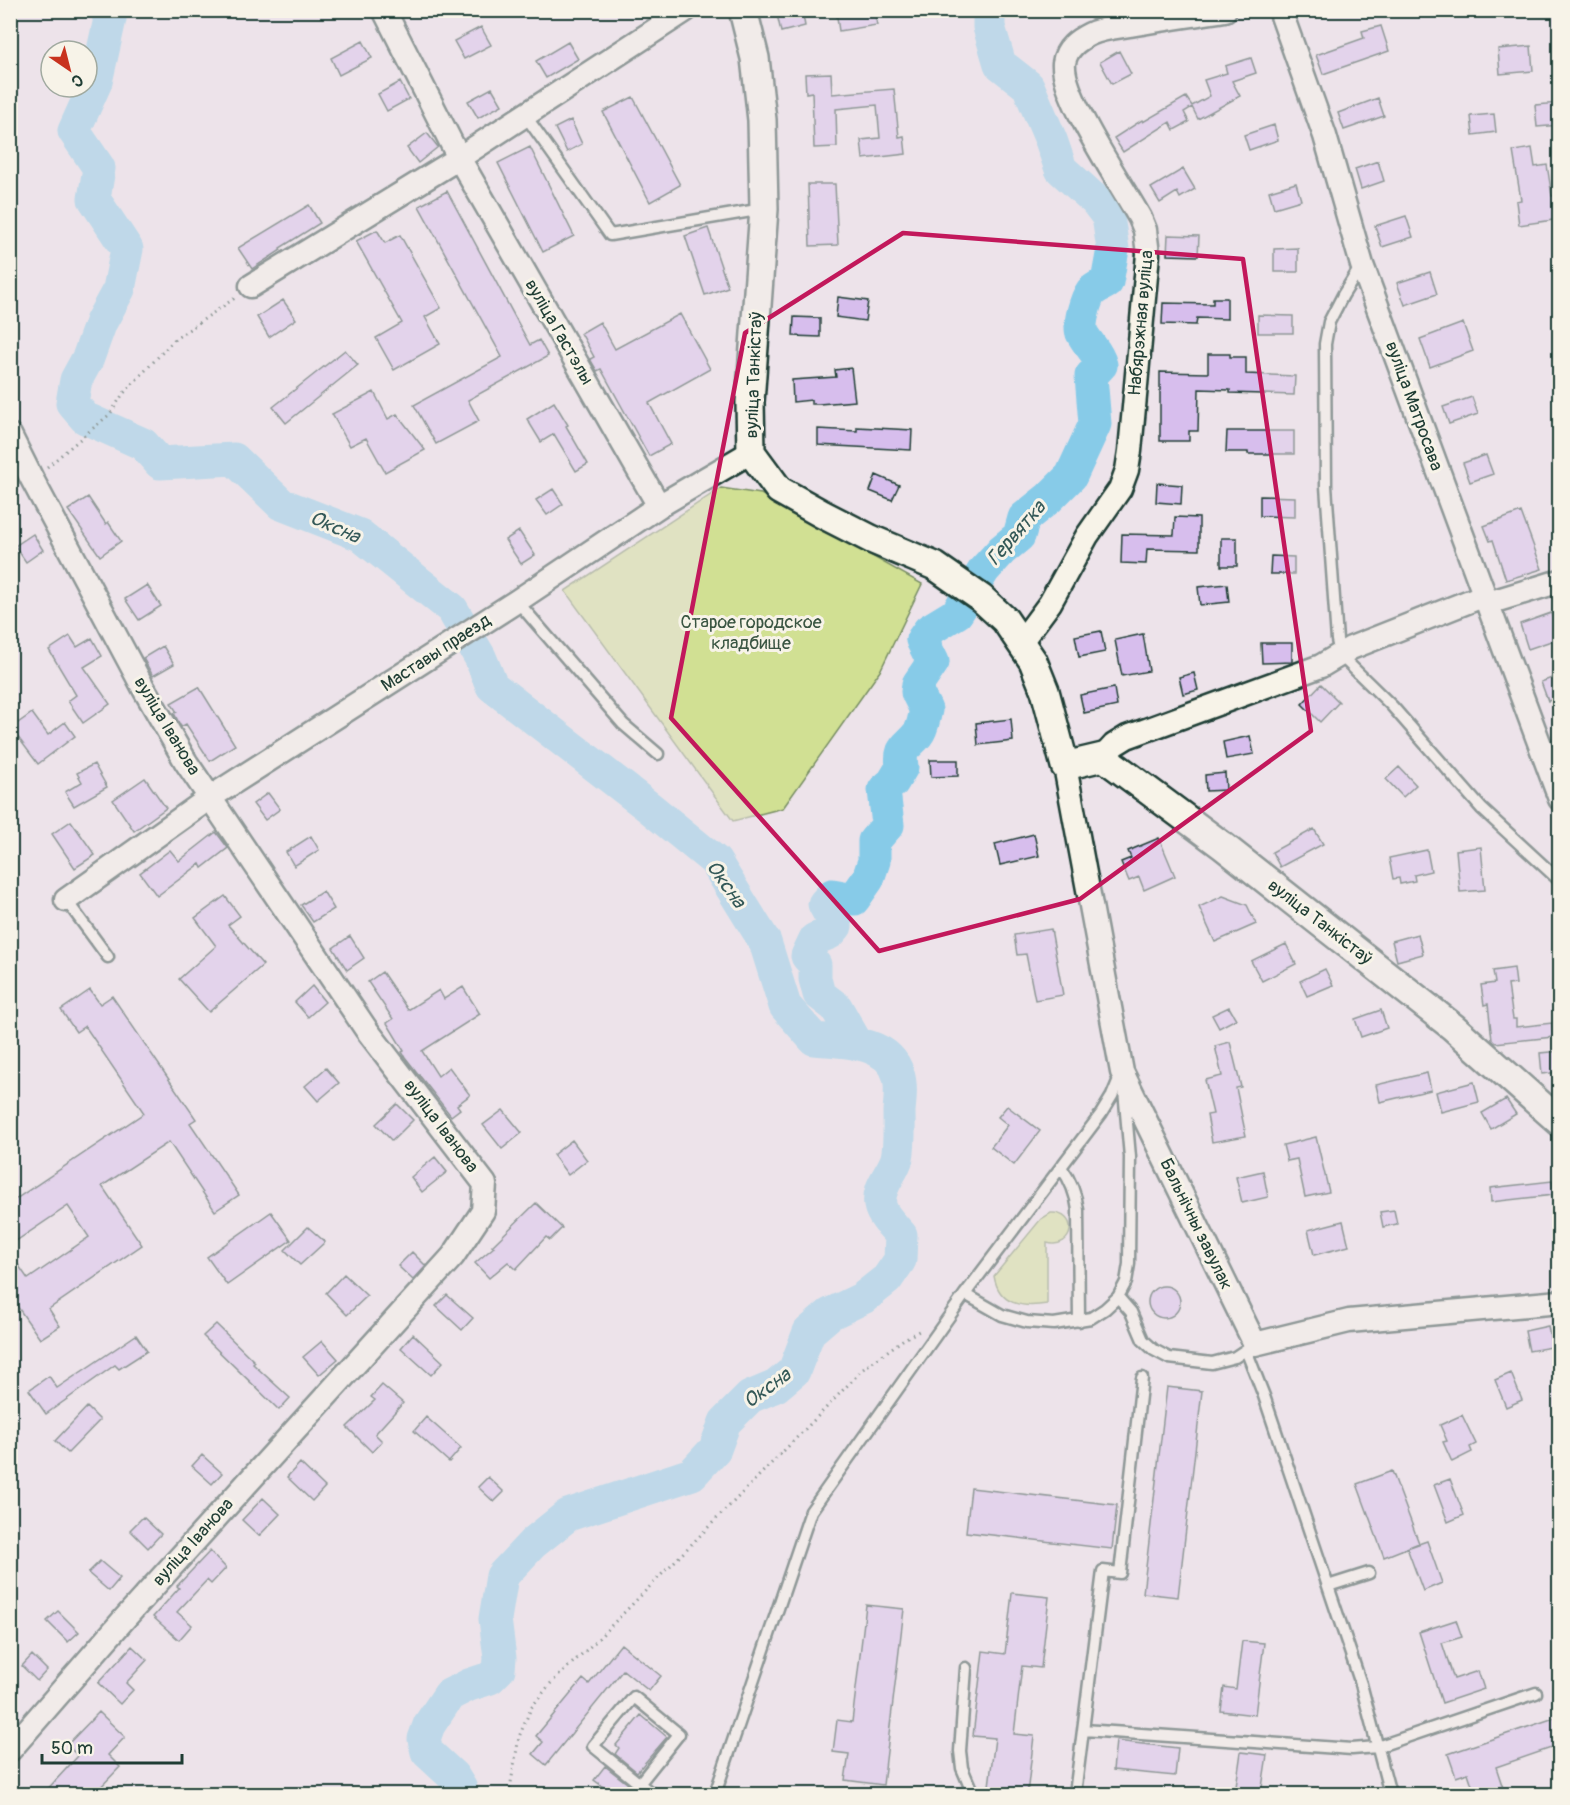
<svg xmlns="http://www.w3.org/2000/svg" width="1570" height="1805" viewBox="0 0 1570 1805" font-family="Pangolin,sans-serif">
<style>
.green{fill:#d1e093;stroke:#788e64;stroke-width:1.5}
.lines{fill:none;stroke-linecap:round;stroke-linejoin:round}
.river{stroke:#87cbe8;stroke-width:33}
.building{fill:#d7beed;stroke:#1f3d34;stroke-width:1.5}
.service-casing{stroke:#1f3d34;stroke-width:15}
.minor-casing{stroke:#1f3d34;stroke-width:27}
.tertiary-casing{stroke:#1f3d34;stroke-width:32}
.path{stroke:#1f3d34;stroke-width:3;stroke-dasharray:1.5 4.5;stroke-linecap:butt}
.service{stroke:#f7f3e8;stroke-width:10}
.minor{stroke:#f7f3e8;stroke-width:22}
.tertiary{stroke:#f7f3e8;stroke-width:27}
.marked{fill:none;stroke:#c2185b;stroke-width:4.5;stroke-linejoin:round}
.labels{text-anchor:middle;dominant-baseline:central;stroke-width:6;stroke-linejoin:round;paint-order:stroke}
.street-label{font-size:18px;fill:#1f3d34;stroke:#f7f3e8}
.park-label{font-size:18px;fill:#3a5542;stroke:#f7f3e8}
.water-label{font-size:20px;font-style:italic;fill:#345958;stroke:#f7f3e8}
</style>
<rect width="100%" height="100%" fill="#ede3ea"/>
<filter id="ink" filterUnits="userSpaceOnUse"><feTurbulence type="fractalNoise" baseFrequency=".0167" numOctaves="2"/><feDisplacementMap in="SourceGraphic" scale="12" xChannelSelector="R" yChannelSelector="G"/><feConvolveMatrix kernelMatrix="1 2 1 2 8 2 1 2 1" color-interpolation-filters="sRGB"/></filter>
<g filter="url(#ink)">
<!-- green -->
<path class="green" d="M721 488 761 494 922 584 880 671 783 808 733 821 565 591Z
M1051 1213C1079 1212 1075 1250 1047 1243V1304C1022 1308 999 1305 994 1276L1041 1219Z"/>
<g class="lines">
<!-- river -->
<path class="river" d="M106 10 110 19 96 82 74 131 99 168 94 199 127 249 119 289 101 322 88 358 76 380 72 403 85 418 143 444 160 463 234 459 281 504 360 535 452 609 480 657 492 686 650 808 715 861 765 942 785 1006 814 1039C842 1042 888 1040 898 1074 902 1085 900 1100 899 1111 899 1125 900 1145 897 1158 893 1173 877 1187 880 1205 882 1216 894 1227 901 1235L900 1260 887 1279 863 1298 830 1314 809 1332 794 1371 776 1386 750 1397 725 1422 715 1449 692 1474 568 1515 533 1543 502 1576 495 1619 500 1658 499 1669 490 1678 469 1685 449 1695 429 1725 424 1739 427 1752 453 1776 461 1789V1794
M857 1044 836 1007 819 994 815 979V965L807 956 815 939 830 933 836 926 824 904 832 895 854 899 868 879 874 861V841L888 825 884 790 893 782 902 767C899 746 907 748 918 734 923 728 924 717 926 710L917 692 918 684 933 662 922 640 929 630 957 613 984 570 1002 550 1019 536 1024 518 1049 498 1071 476 1095 424 1091 376 1101 365C1098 352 1088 345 1082 333 1078 325 1086 299 1091 292 1095 288 1102 285 1107 282L1113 249 1108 217 1095 200 1061 169 1051 140 1028 86 1000 64 989 27V10"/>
</g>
<!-- building -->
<path class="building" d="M776 10H802L805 26 781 32Z
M836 10H874L877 25 839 31Z
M1381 26 1389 51 1323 74 1316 55 1364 38 1362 31Z
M481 27 491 45 464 59 454 41Z
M363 41 372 58 339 75 331 58Z
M568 42 578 59 546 78 536 61Z
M1531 46 1533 71 1500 74 1498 49Z
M1119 51 1131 74 1112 84 1100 62Z
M1251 58 1256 73 1232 81 1240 96 1198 119 1192 107 1184 112 1189 122 1174 130 1170 122 1123 152 1114 138 1142 120 1143 122 1186 97 1192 106 1210 96 1204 80 1227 73 1225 66Z
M831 73 832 94 894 89 899 137 904 136 906 154 863 159 861 140 880 138 877 105 836 109 837 147 814 148 812 92 806 93 805 74Z
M400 82 409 99 387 111 378 94Z
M492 88 502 105 478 118 468 101Z
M633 97 680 185 650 202 603 112Z
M1378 98 1384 116 1344 130 1338 113Z
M1560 103V125L1537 127 1535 105Z
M1494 114 1496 132 1473 135 1471 116Z
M571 120 582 144 567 152 555 128Z
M1274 125 1278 140 1249 150 1244 135Z
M427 133 438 147 418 163 407 148Z
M530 147 574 236 543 252 498 163Z
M1532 148 1535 167 1547 165 1552 196 1560 195V219L1519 225 1516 201 1521 200 1513 151Z
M1378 161 1384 181 1361 189 1355 169Z
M1183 169 1195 189 1180 198 1177 192 1160 203 1151 188Z
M1296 183 1301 200 1274 208 1269 191Z
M808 184H835L838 245 810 246Z
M447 191 530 345 539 340 548 356 468 400 479 421 436 444 414 405 502 357 419 206Z
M309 205 320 223 280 248 281 250 252 269 238 248Z
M1406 216 1413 237 1382 247 1375 226Z
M708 228 728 287 705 295 685 236Z
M377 230 385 243 400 235 441 308 425 317 440 344 394 370 376 338 402 323 356 241Z
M1168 235 1199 236 1198 256 1167 255Z
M1298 248V272H1274V249Z
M1430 272 1437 294 1405 305 1397 283Z
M838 297 868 301 865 321 836 317Z
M1213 298H1227V319L1197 318 1196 325 1162 324 1163 303 1213 304Z
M283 300 296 319 269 337 257 317Z
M680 314 710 369 649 403 671 444 649 456 601 369 597 371 590 359 594 357 581 333 600 322 615 349Z
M1258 315 1293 316V333H1258Z
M794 317 820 318V337L793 336Z
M1463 323 1473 351 1430 367 1420 339Z
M345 350 358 365 286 423 273 407Z
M1208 354H1230V357H1246V374L1295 376 1294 395 1230 393V390L1199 389 1198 431H1189V441H1160V372L1208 373Z
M851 368 855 401 819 404H811V400L793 402 792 380 836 377 835 370Z
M374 392 388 419 397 414 425 450 385 472 366 438 350 446 332 414Z
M1472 397 1478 414 1449 424 1443 407Z
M554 402 568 425 566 426 588 464 576 471 554 434 541 442 527 419Z
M857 427 912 430 911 450 818 445V429L857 431Z
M1227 431H1294V454H1248V452H1226Z
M1486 455 1493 474 1470 482 1463 463Z
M876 475 899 485 892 500 870 491Z
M1157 483 1182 485 1181 504 1156 502Z
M553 489 563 504 547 515 536 500Z
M1260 496 1295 497V517L1260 516Z
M88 497 106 524 108 522 121 541 100 556 68 510Z
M1521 512 1542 569 1506 580 1493 540 1490 541 1484 526Z
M1175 517 1199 518V550L1147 549 1146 564 1121 563 1122 534 1174 535Z
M519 531 535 555 521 564 505 540Z
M33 534 43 550 26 562 15 546Z
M1221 538H1237V566H1221Z
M1271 556 1294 557V574H1270Z
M1227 584 1229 602 1200 605 1198 587Z
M147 585 161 606 139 620 125 599Z
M1551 613 1560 638 1528 649 1520 624Z
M1101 631 1105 652 1079 657 1075 636Z
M1143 634 1149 671 1122 676 1115 640Z
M70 636 77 647 92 638 102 656 84 667 110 704 83 723 68 701 76 695 49 650Z
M1261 643H1292V662L1262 663Z
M163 646 174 664 153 676 143 658Z
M1194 673 1198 690 1183 694 1179 677Z
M1560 675V697L1548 701 1541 682Z
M1321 684 1339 702 1320 722 1302 704Z
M199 687 235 745 210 761 186 724 181 727 174 713 177 712 171 703Z
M1114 688 1117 706 1084 713 1080 695Z
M32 713 48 735 65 722 75 736 38 764 11 728Z
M1011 719 1013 741 978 745 976 723Z
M1250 736 1254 754 1226 759 1223 742Z
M930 760H958V776L931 777Z
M94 764 107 787 74 806 65 792 82 782 77 773Z
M1399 767 1416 785 1403 797 1386 779Z
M1225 773 1226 790 1206 791 1205 775Z
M145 778 166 808 134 831 113 800Z
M268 793 280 809 265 820 253 804Z
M71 821 95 855 75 868 52 834Z
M1314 829 1323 844 1280 867 1272 852Z
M216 832 228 848 202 868 200 864 157 896 140 873 170 850 179 861Z
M1034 834 1039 856 1000 865 995 844Z
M311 836 319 850 294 866 286 852Z
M1159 838 1175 876 1144 890 1139 877 1129 881 1121 862 1131 858 1128 851Z
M1481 847 1485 890 1460 892 1456 850Z
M1427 850 1431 871 1414 875 1415 881 1400 884 1399 878 1393 879 1389 858Z
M323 891 334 909 313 922 301 905Z
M225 896 240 916 228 925 263 965 209 1012 179 979 216 946 195 918Z
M1223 896 1247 905 1256 924 1215 942 1199 907Z
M1051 929 1063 995 1035 1000 1026 954 1017 955 1014 935Z
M1418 934 1423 954 1397 961 1392 941Z
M350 936 364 958 347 970 333 948Z
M1286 944 1296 964 1262 981 1251 961Z
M1514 968 1516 984 1508 985 1513 1019H1516V1027L1552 1023 1553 1037 1495 1043 1492 1040 1488 1004 1484 1005 1481 985 1495 983 1493 971Z
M1325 969 1333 985 1307 996 1300 981Z
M382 972 408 1010 439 990 444 999 463 987 480 1014 422 1051 438 1076 449 1067 470 1095 457 1105 460 1109 451 1116 405 1057 402 1052 404 1051 387 1023 393 1019 368 982Z
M312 986 325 1002 308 1017 295 1002Z
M90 990 100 1004 112 996 196 1119 190 1123 239 1195 215 1211 169 1142 102 1186 142 1245 49 1309 60 1326 40 1339 10 1296V1253L28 1279 89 1237 68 1206 10 1245V1203L144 1113 85 1026 76 1032 61 1010Z
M1229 1007 1236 1019 1219 1028 1212 1015Z
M1381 1010 1387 1028 1361 1037 1355 1019Z
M1230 1042 1241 1087 1236 1088 1246 1136 1212 1142 1207 1115 1213 1114 1205 1080 1222 1076 1215 1046Z
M1560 1051V1072L1542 1074 1540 1053Z
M326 1068 339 1083 318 1101 305 1086Z
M1427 1073 1431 1090 1380 1102 1376 1085Z
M1474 1082 1479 1102 1441 1112 1436 1092Z
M1506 1099 1516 1114 1491 1129 1482 1113Z
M397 1104 413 1120 392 1141 376 1124Z
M1007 1106 1040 1131 1014 1165 991 1147 1008 1125 998 1117Z
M503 1110 522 1133 502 1149 483 1125Z
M1316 1137 1329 1192 1305 1197 1297 1159 1287 1161 1283 1145Z
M572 1140 587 1160 568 1175 553 1155Z
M435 1157 447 1172 422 1192 411 1177Z
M1263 1171 1268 1197 1242 1203 1236 1177Z
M1552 1181 1554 1195 1491 1202 1490 1188Z
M536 1203 562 1228 550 1240 546 1237 516 1269 508 1262 489 1278 475 1263 494 1247 492 1246Z
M1394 1210 1397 1224 1383 1227 1380 1212Z
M271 1212 291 1240 227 1285 207 1257Z
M1343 1221 1349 1246 1314 1255 1308 1230Z
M308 1227 325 1242 300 1265 285 1250Z
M412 1252 426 1266 413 1280 398 1266Z
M344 1274 367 1296 347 1315 326 1293Z
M1148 1302a16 16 0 1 1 32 0a16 16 0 1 1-32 0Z
M447 1295 473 1318 462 1330 436 1306Z
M216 1324 255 1362 253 1364 290 1398 279 1410 203 1336Z
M1548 1326 1552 1347 1529 1351 1525 1331Z
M413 1334 443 1362 431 1375 401 1348Z
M136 1335 147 1351 119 1369 115 1365 46 1414 29 1390 49 1376 57 1388Z
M322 1341 338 1359 319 1375 303 1357Z
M1511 1373 1522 1400 1506 1407 1495 1380Z
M382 1385 403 1403 375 1434 382 1441 372 1452 347 1427 375 1400 371 1397Z
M1167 1387 1202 1391 1178 1597 1143 1593Z
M87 1407 100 1420 68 1453 55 1441Z
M1462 1415 1476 1444 1470 1447 1472 1452 1452 1462 1443 1442 1447 1441 1440 1425Z
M426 1417 461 1448 449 1462 414 1431Z
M202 1455 222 1473 212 1484 192 1466Z
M300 1463 325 1487 312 1501 287 1477Z
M1392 1471 1419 1543 1384 1557 1357 1484Z
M488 1477 504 1492 494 1502 478 1487Z
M1450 1479 1464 1515 1448 1522 1434 1485Z
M971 1488 1117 1505 1112 1549 966 1532Z
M263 1498 280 1514 259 1536 242 1520Z
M143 1517 161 1534 148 1548 130 1530Z
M1427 1541 1442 1583 1423 1591 1407 1548Z
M210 1551 226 1568 211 1584 207 1580 177 1612 192 1625 179 1640 153 1617 179 1588 177 1586Z
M100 1561 120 1578 109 1591 88 1573Z
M1012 1593 1049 1597 1041 1668 1022 1666 1014 1734 1034 1736 1027 1794H988L995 1738 973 1736 983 1651 1005 1654Z
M866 1605 904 1609 883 1785 845 1780 849 1754 833 1752 837 1720 852 1722Z
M58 1611 79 1632 68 1642 47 1621Z
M1456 1620 1462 1637 1442 1643 1454 1679 1478 1671 1484 1689 1442 1703 1419 1632Z
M1242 1641 1264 1643 1255 1715 1221 1711 1224 1687 1236 1689Z
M621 1644 661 1676 649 1691 623 1670 546 1765 533 1754 543 1742 536 1736 583 1679 589 1684Z
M132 1646 147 1660 126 1683 133 1690 120 1704 98 1683Z
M32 1655 47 1670 37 1681 22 1666Z
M99 1712 125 1737 108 1755 120 1767 94 1794H43L78 1756 67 1745Z
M641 1715 667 1737 637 1772 615 1754 619 1748 616 1745Z
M1560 1716V1745L1496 1767 1505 1794H1475L1468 1773 1456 1777 1448 1754Z
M1116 1741 1178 1748 1175 1776 1113 1770Z
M1241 1752 1267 1755 1261 1794H1235Z
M605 1766 628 1784 626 1786 636 1794H613L594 1780Z"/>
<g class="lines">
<!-- service casing -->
<g class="service-casing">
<path id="service" d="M525 115 610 235 763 209
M1361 266 1343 295 1329 322 1325 344 1326 486 1337 640 1340 654 1343 658 1392 706 1482 809 1560 881
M517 601 623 724 658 754
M66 900 108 957
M1061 1167C1071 1181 1076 1193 1078 1210L1079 1321
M965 1294 1002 1315 1027 1322 1054 1324 1091 1318 1105 1309 1118 1297 1126 1282 1129 1264 1130 1157 1124 1090
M1118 1297 1131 1312 1143 1340 1154 1350 1169 1358 1212 1363 1235 1357 1250 1347
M1246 1350 1264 1396 1361 1684 1390 1794
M1328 1586 1369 1573
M966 1668 960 1751 962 1768 973 1794
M1084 1730 1352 1749 1377 1747 1536 1693
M639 1784 679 1734 634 1697 593 1746 652 1794
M715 1794 811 1511 965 1294 1101 1114 1112 1096 1122 1072
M1075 1794 1103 1571 1120 1573 1142 1378"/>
</g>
<!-- minor casing -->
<g class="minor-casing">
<path id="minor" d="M384 10 459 158 659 506
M1280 10 1325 136 1362 265 1560 799
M251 286 459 158 686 10
M10 435 32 479 144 689 186 762 366 1029 485 1184 483 1211 453 1256 125 1618 10 1750
M1488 603 1560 581
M1021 642 1050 603 1087 536 1120 489 1127 470 1130 451 1148 254 1145 230 1140 218C1122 185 1061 96 1064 63 1066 48 1078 40 1090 34 1102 28 1117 27 1130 25 1162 19 1193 15 1225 10
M1103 757 1114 745 1127 737 1321 666 1351 648 1485 595
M1065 766 1122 1072 1255 1344 1349 1321 1560 1302
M66 900 211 797 517 601 659 506 751 452"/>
</g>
<!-- tertiary casing -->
<g class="tertiary-casing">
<path id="tertiary" d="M743 10 755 58 762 120 764 209 750 402 751 452 779 490 822 514 871 539 935 566 981 598 1005 620 1033 661 1045 691 1065 766 1103 757 1223 846 1453 1027 1560 1122"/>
</g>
<!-- path -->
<path class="path" d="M47 467 110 414 123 394 175 339 235 298
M509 1794 519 1737 531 1708 551 1683 596 1641 825 1409 863 1369 904 1339 921 1330"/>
<!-- service -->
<use href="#service" class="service"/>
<!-- minor -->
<use href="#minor" class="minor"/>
<!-- tertiary -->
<use href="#tertiary" class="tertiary"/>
</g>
</g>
<!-- marked area -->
<path d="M0 0H1570V1805H0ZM903 233 1243 259 1311 731 1080 899 879 951 671 718 745 333Z" fill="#ede3ea" fill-opacity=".55" fill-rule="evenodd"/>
<path class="marked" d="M903 233 1243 259 1311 731 1080 899 879 951 671 718 745 333Z"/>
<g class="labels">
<!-- street labels -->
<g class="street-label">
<text transform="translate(1141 323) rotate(-85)">Набярэжная вуліца</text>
<text transform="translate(559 332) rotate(60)">вуліца Гастэлы</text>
<text transform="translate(754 375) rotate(-88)">вуліца Танкістаў</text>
<text transform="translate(1414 406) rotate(70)">вуліца Матросава</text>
<text transform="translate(436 653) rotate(-33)">Маставы праезд</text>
<text transform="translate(167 726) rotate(59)">вуліца Іванова</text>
<text transform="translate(1320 922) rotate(38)">вуліца Танкістаў</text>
<text transform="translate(441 1126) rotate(53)">вуліца Іванова</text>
<text transform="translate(1196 1224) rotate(64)">Бальнічны завулак</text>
<text transform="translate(193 1542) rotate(-48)">вуліца Іванова</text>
</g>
<!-- park labels -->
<g class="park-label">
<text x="751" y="622">Старое городское<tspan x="751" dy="21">кладбище</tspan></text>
</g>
<!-- water labels -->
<g class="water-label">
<text transform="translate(335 527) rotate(24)">Оксна</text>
<text transform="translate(1016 533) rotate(-49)">Гервятка</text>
<text transform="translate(726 884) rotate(55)">Оксна</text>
<text transform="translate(767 1388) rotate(-36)">Оксна</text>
</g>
</g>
<!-- margin -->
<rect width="1570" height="1805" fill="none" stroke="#f7f3e8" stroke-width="36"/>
<rect x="18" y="18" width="1534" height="1769" fill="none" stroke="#1f3d34" stroke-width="2" filter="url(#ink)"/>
<!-- north arrow -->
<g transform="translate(69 69) rotate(145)"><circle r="28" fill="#f7f3e8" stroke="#a1aaa0" stroke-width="1.5"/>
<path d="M0-4.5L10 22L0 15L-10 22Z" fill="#c8321e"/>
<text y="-9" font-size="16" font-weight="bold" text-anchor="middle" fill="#1f3d34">С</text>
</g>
<!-- scale -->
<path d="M42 1754v9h140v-9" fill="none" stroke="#1f3d34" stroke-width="3"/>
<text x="51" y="1754" font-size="18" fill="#1f3d34" stroke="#f7f3e8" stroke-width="4.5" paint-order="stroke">50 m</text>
</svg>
